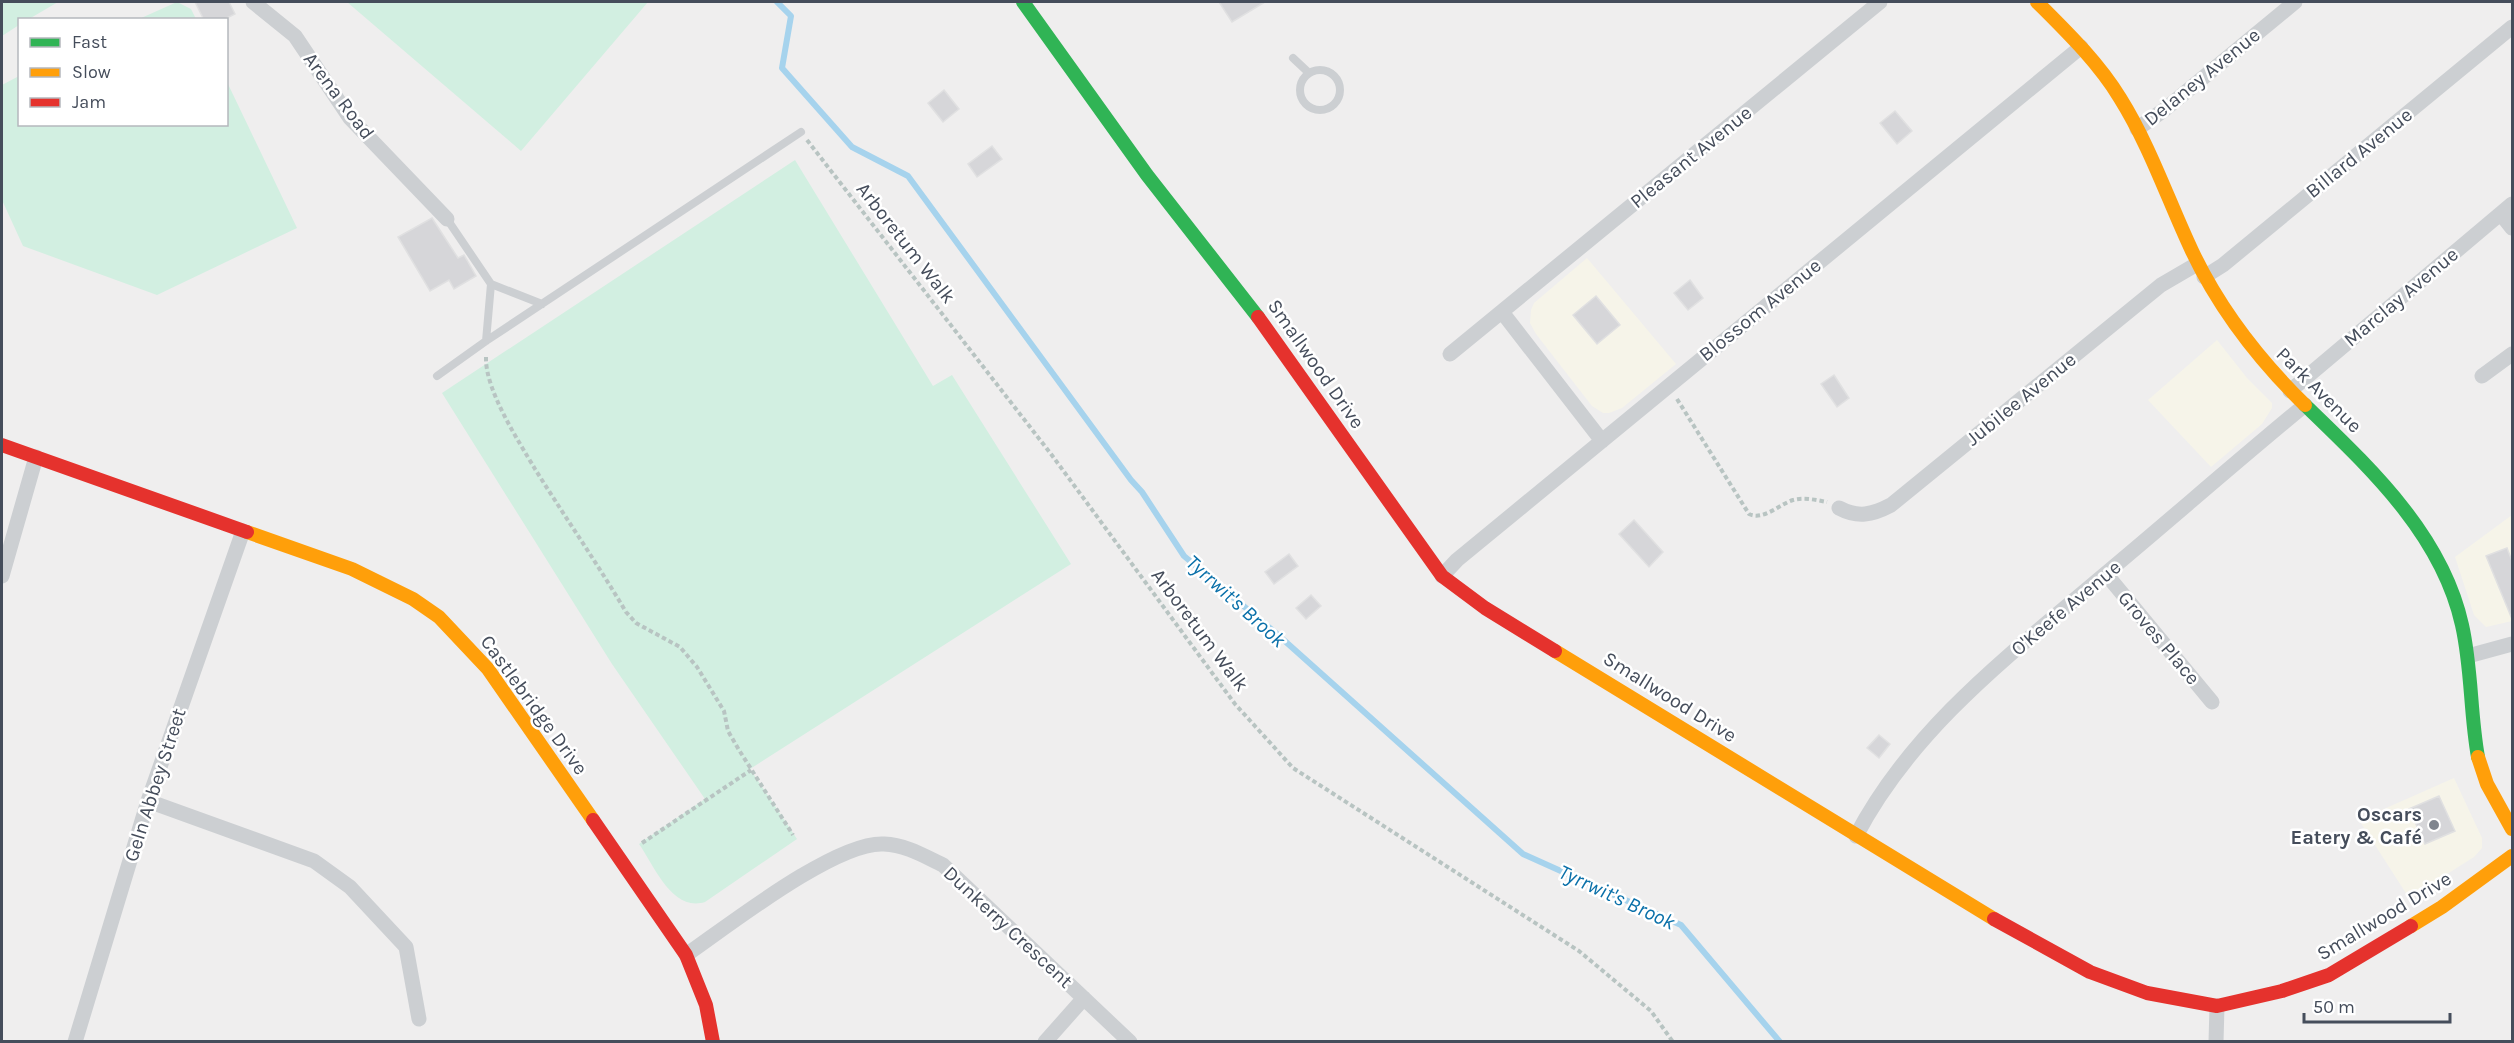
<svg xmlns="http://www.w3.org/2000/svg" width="2514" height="1043" viewBox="0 0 2514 1043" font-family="Karla,sans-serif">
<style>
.commercial{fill:#f6f4e9}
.green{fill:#d2efe1}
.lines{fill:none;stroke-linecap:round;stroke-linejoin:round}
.stream{stroke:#a6d3ed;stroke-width:6}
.building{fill:#d6d6d9;stroke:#e0e0e1;stroke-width:1.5}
.path{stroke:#b8c4c2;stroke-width:4;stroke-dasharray:4.5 3;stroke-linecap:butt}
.lane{stroke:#cccfd2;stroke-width:8}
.street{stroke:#cccfd2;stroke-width:15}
.fast{stroke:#30b455;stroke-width:14}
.slow{stroke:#ff9f0a;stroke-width:14}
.jam{stroke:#e5322d;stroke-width:14}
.poi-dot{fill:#80858e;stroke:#fff;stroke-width:2}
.labels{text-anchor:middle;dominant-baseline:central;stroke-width:5;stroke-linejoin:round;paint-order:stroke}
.street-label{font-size:20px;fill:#454d5b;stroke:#fff}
.poi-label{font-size:20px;font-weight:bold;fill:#454d5b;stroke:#fff;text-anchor:end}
.water-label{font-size:21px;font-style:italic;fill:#0a70a9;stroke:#fff}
</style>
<rect width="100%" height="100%" fill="#efeeee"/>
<!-- commercial -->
<path class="commercial" d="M1587 258 1676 364 1622 408 1609 413H1603L1592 406 1536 334 1530 323 1531 310 1534 303Z
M2217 340 2247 378 2272 403V408L2262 424 2211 467 2148 400Z
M2512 515V621L2486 627 2474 615 2455 557Z
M2454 778 2482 838V848L2474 857 2409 898 2359 820Z"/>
<!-- green -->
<path class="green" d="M2 2H58L29 19 20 20 19 25 2 36Z
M177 2 191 9 196 19H139Z
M347 2H648L521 151Z
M19 76 20 124H226L227 82 297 228 157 295 23 246 2 200V85Z
M795 160 933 386 952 375 1071 564 750 769 797 839 705 902C672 912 655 867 639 844L705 799 612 664 442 393Z"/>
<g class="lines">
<!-- stream -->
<path class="stream" d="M777 2 791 16 782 68 852 147 908 176 1131 480 1142 492 1184 556 1277 634 1523 854 1681 925 1780 1042"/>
</g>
<!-- building -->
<path class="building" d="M195 2H229L235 14 223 20H204Z
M1219 2H1265L1232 22Z
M944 90 959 109 943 122 928 103Z
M1895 111 1912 131 1897 144 1880 123Z
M992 146 1002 159 977 177 968 164Z
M432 218 458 258 464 255 476 276 454 289 449 280 430 291 398 237Z
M1690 280 1703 298 1688 310 1674 293Z
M1596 296 1620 325 1597 344 1573 315Z
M1834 375 1849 398 1837 407 1821 384Z
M1634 520 1663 552 1649 567 1619 534Z
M2507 548 2512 561V619L2486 556Z
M1289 554 1298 566 1274 584 1265 572Z
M1311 595 1321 606 1306 619 1296 608Z
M1879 735 1890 744 1879 758 1867 748Z
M2439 796 2455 831 2425 844 2409 809Z"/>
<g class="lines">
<!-- path -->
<path class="path" d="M807 140 1051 454 1235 704 1293 768 1579 951 1651 1011 1673 1042
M486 357C485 390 518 440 535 469 565 517 597 563 626 612L636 623 680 647 697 667 724 711 728 731 739 750 793 835
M1677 399 1749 514C1763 521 1780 504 1793 500 1804 497 1816 500 1827 502
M642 843 751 770"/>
<!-- lane -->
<path class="lane" d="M1293 58 1309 73
M1300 90a20 20 0 1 1 40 0a20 20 0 1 1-40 0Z
M447 219 491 284 486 341
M491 284 542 304
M437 376 486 341 801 132"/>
<!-- street -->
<path class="street" d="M253 2 295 36 350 118 447 219
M2137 129 2164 110 2295 2
M2501 214 2512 228
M2204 277 2223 265 2512 27
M1502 312 1602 441
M1450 354 1880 2
M2482 376 2512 354
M2290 391 2512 204
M1839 508C1858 518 1872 515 1891 505L2161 285 2197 264
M2106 574 2212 702
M2 576 36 457
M1442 576 1457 560 2081 47
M2468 656 2512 644
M148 801 314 861 350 887 406 947 419 1019
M1856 836C1913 727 2012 653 2104 575 2171 519 2237 461 2305 405
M686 955C728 926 836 841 884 844 906 845 924 856 943 865L1130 1042
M75 1042 148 801 243 531
M1045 1042 1084 998
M2216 1042 2217 1006"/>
<!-- fast -->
<path class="fast" d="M1023 2 1147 175 1258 317
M2305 405C2369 467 2442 534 2462 625 2472 669 2470 713 2478 757"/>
<!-- slow -->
<path class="slow" d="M2037 2C2067 32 2098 62 2120 98 2150 146 2168 200 2192 251 2220 310 2258 359 2305 405
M247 532 352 569 413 599 439 617 488 669 593 820
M1555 651 1994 919
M2478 757 2487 784 2512 829
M2411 926 2442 907 2512 856"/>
<!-- jam -->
<path class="jam" d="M1258 317 1442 576 1485 608 1555 651
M2 445 247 532
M593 820 686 955 706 1005 713 1042
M1994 919 2090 972 2147 993 2217 1006 2282 991 2329 975 2411 926"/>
</g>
<!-- markers -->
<circle class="poi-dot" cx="2434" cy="825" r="6"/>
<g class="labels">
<!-- street labels -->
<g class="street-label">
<text transform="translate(2202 77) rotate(-39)">Delaney Avenue</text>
<text transform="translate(339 96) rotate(53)">Arena Road</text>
<text transform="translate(2359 153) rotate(-39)">Billard Avenue</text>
<text transform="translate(1691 157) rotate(-39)">Pleasant Avenue</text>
<text transform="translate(906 243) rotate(52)">Arboretum Walk</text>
<text transform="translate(2401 297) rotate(-40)">Marclay Avenue</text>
<text transform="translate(1760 310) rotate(-39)">Blossom Avenue</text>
<text transform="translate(1316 364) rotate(55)">Smallwood Drive</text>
<text transform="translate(2319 390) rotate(45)">Park Avenue</text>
<text transform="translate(2021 399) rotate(-39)">Jubilee Avenue</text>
<text transform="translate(2066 608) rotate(-40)">O'Keefe Avenue</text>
<text transform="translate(1200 630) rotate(53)">Arboretum Walk</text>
<text transform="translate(2159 638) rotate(50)">Groves Place</text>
<text transform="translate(1670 697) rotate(32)">Smallwood Drive</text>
<text transform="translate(534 705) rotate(54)">Castlebridge Drive</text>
<text transform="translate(155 785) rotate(-72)">Geln Abbey Street</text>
<text transform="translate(2384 916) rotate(-31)">Smallwood Drive</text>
<text transform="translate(1008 927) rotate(43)">Dunkerry Crescent</text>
</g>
<!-- poi labels -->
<g class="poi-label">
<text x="2422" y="814">Oscars<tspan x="2422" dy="23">Eatery &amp; Café</tspan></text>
</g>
<!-- water labels -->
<g class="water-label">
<text transform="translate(1236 601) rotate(42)">Tyrrwit's Brook</text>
<text transform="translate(1617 897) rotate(25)">Tyrrwit's Brook</text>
</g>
</g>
<!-- border -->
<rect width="2514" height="1043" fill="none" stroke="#454d5b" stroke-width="6"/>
<!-- legend -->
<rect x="18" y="18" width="210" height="108" fill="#ffffff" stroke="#b5b8bd" stroke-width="1.5"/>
<rect x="30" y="38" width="30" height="9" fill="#30b455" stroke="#b5b8bd" stroke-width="1.5"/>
<text x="72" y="48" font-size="18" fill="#454d5b">Fast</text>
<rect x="30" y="68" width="30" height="9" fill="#ff9f0a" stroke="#b5b8bd" stroke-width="1.5"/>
<text x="72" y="78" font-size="18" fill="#454d5b">Slow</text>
<rect x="30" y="98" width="30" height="9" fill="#e5322d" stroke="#b5b8bd" stroke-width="1.5"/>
<text x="72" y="108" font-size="18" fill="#454d5b">Jam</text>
<!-- scale -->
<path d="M2304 1013v9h146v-9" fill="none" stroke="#454d5b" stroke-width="3"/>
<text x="2313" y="1013" font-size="18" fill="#454d5b" stroke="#ffffff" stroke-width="4.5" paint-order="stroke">50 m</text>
</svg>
